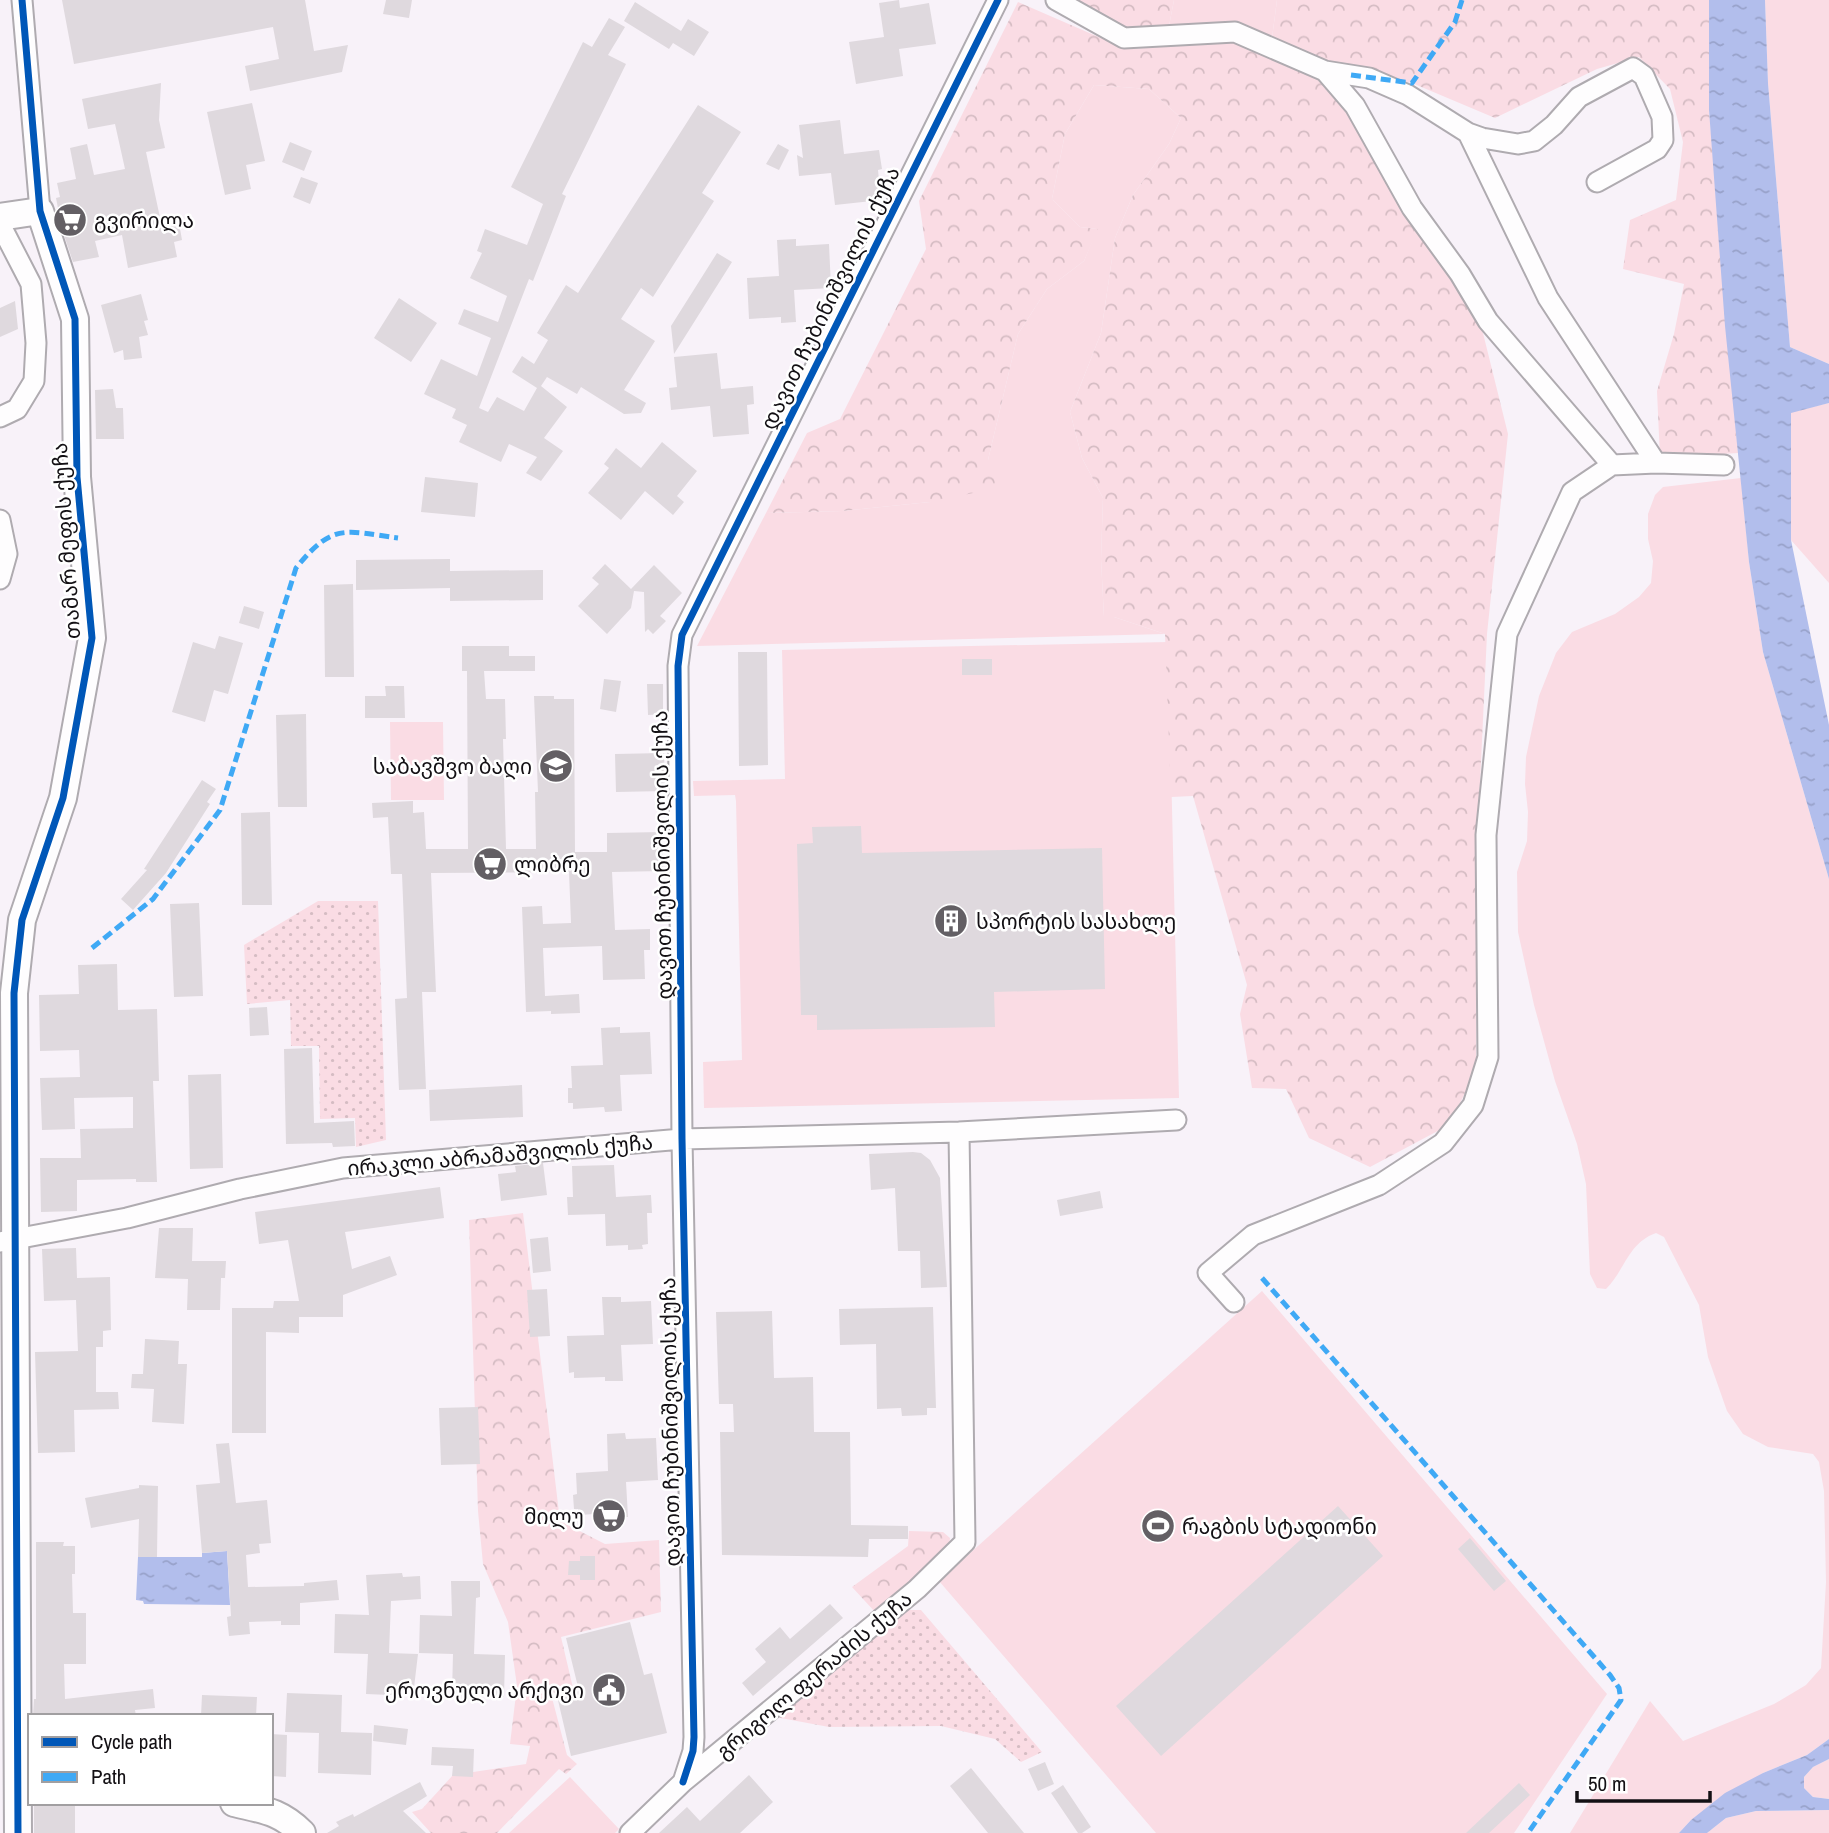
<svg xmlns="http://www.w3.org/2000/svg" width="1829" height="1833" viewBox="0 0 1829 1833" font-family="'Archivo Narrow','Noto Sans Georgian',sans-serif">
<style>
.grass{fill:#fadce4}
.forest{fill:url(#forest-crowns)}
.park{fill:url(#park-dots)}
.water{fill:url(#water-ripples)}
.building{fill:#dfd9de}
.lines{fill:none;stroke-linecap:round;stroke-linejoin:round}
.street-casing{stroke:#afabb0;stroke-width:23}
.secondary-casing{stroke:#afabb0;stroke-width:30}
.street{stroke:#fefdfe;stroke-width:19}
.secondary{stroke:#fefdfe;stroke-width:26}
.quiet{stroke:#3fa9f5;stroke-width:5;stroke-dasharray:10 5;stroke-linecap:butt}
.cycleway-casing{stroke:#fff;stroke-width:11}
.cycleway{stroke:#0057b8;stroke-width:7}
.labels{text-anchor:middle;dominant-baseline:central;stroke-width:5;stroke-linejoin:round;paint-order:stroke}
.poi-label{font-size:21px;fill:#131014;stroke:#fff;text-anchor:start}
.street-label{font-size:21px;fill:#131014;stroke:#fff}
</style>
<defs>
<pattern id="forest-crowns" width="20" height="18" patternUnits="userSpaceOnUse" patternTransform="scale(1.75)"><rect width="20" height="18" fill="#fadce4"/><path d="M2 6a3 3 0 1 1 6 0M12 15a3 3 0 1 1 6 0" fill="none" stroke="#d5bcc3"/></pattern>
<pattern id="park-dots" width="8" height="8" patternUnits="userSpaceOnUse" patternTransform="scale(1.75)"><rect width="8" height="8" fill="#fadce4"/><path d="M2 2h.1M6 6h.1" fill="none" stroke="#d5bcc3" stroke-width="1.8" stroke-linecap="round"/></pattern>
<pattern id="water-ripples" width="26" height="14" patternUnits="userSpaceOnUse" patternTransform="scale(1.75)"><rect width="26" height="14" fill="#b2beec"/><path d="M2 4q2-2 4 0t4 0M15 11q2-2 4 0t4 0" fill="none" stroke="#98a2ca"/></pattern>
</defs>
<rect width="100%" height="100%" fill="#f8f2f9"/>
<!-- grass -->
<path class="grass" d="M1174 0H1277L1272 38 1232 24 1169 26Z
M1765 0H1829V364L1790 347 1768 83Z
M1094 85 1149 89 1181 118 1169 144 1133 195 1115 238 1101 333 1070 412 1082 458 1103 498 1101 559 1104 617H1114L1165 634 697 646 766 513 842 511 930 502 988 460 1018 334 1047 289 1084 261 1097 229 1080 227 1052 199 1065 134Z
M1829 403V583L1791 540V412Z
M1741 478 1749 562 1763 652 1829 879V1739L1807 1755 1763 1773 1691 1820 1679 1833H1570L1650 1701 1683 1741 1774 1704 1806 1685 1821 1668 1826 1582 1824 1491 1819 1462 1813 1454 1768 1447 1743 1434 1727 1411 1708 1357 1699 1305 1664 1237 1656 1233C1628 1243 1625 1270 1606 1289L1597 1288 1590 1274 1586 1184 1577 1144 1555 1081 1534 1005 1518 932 1517 872 1527 841 1528 812 1525 784 1526 757 1539 696 1556 653 1572 632 1615 614 1639 597 1651 583 1653 561 1648 539V514L1655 495 1663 487Z
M1168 642 1179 1098 704 1108 703 1062 742 1060 736 801 735 795 694 796 693 781 785 779 782 650Z
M390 722H443L444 800H391Z
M1262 1291 1607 1694 1514 1833H1156L939 1581Z
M1829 1759V1799L1813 1797 1804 1788V1777L1813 1767Z
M570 1777 619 1829 615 1833H509Z
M1829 1810V1833H1707L1726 1818 1756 1811Z"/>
<!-- forest -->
<path class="forest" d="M1073 0H1174L1169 26 1126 30Z
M1277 0H1709V110L1738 453 1660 458 1657 391 1674 334 1684 284 1623 269 1630 220 1676 200 1683 142 1670 89 1639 57 1597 69 1495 118 1412 83 1340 66 1272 38Z
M1018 2 1117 45 1132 49 1234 41 1320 78 1353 109 1481 325 1508 434 1487 634 1478 826 1476 1071 1449 1125 1370 1167 1309 1138 1286 1089 1252 1088 1240 1014 1247 985 1193 796 1171 797 1165 634 1114 617H1104L1101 559 1103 498 1082 458 1070 412 1101 333 1115 238 1133 195 1169 144 1181 118 1149 89 1094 85 1065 134 1052 199 1080 227 1098 229 1084 261 1047 289 1018 334 988 460 997 488 930 502 842 511 766 513 807 433 840 419 926 249 919 201Z
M523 1213 560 1521 605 1544 659 1540 661 1612 561 1637 573 1688 551 1694 567 1755 577 1764 566 1774 559 1769 497 1833H431L412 1812 422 1809 453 1775 526 1764 530 1746 510 1744 517 1686 508 1622 483 1564 478 1511 469 1220Z
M909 1531 943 1532 950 1538 948 1554 876 1613 852 1587 908 1546Z"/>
<!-- park -->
<path class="park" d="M318 901H378L386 1140 356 1147 355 1118 320 1119 319 1046H291L290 1000 247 1004 244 945Z
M899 1610H921L1042 1752 1021 1762 995 1739 941 1726 829 1727 770 1716Z"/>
<!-- water -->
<path class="water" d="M1709 0H1765L1768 83 1790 347 1829 364V403L1791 413V540L1829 725V879L1763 652 1749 562 1725 326 1709 110Z
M227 1551 230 1605 144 1604 143 1601 136 1600 138 1557H202V1553Z
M1829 1739V1759L1813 1767 1804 1777V1788L1813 1797 1829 1799V1810L1756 1811 1726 1818 1707 1833H1679L1691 1820 1725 1793 1763 1773 1807 1755Z"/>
<!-- building -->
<path class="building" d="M62 0H305L314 51 348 45 342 72 250 91 245 66 279 59 273 27 74 64Z
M386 0H412L409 18 383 14Z
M899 0 900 8 929 3 936 44 899 49 903 76 856 84 849 42 884 37 879 3Z
M635 2 681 31 688 19 709 32 694 56 673 43 669 49 624 21Z
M609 18 625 27 608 55 626 64 562 194 566 196 533 281 529 279 479 408 488 412 497 397 524 411 537 388 512 372 522 356 534 364 548 340 537 333 566 285 578 293 698 105 741 132 702 193 714 201 653 297 641 288 621 319 655 341 624 390 646 403 641 413 624 414 581 387 577 394 547 377 541 386 567 407 544 438 563 451 541 481 526 473 537 457 509 444 501 462 459 442 467 425 452 418 456 409 424 394 441 359 477 376 491 338 458 324 464 309 498 322 507 296 470 278 482 253 477 251 485 229 527 245 543 204 511 187 583 42 592 47Z
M161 83 159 120 165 148 146 152 162 227 179 223 182 240 174 242 177 257 128 268 122 235 95 241 99 257 73 262 62 229 56 198 60 197 57 183 76 179 70 148 87 144 94 175 125 169 115 124 88 129 82 99Z
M252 103 265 161 246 165 251 189 225 195 207 112Z
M840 120 844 154 879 150 882 169 878 170 881 200 835 205 831 173 799 176 797 155 803 158 799 125Z
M290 142 312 151 304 171 282 162Z
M778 144 789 150 779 170 766 164Z
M301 177 318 183 310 204 293 197Z
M796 239V246L829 244 831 288 794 290 796 322 781 323V317L749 319 747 278 779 276 777 240Z
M717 253 732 262 674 354 671 326Z
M141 294 148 320 144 321 148 335 139 337 142 358 124 360 123 350 114 353 101 305Z
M399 298 437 323 411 362 374 338Z
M15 301 18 329 0 337V308Z
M717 353 721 389 753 386 754 404 747 405 749 434 713 437 710 406 671 410 669 388 677 387 674 357Z
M113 389 116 408H123L124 439H96L95 390Z
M662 442 697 471 677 496 684 502 673 515 645 491 621 520 588 493 609 468 604 464 616 448 641 468Z
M425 477 478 483 475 517 421 512Z
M450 559V571L543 570V600L450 601V588L356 590V560Z
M605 564 631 589 654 565 682 593 660 616 666 621 653 634 648 629 645 632 644 592 634 591 631 608 607 634 578 606 599 584 592 578Z
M353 584 354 677H325L324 585Z
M244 606 264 612 259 629 239 623Z
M219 636 243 643 228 694 214 690 205 722 172 712 193 642 215 649Z
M462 646H509V656H535V671H484L486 699H505L506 739H503L506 849H536L535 792H538L534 696H554V699H574L575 852H607V833L662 832 663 871 612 872 615 930 650 929V950H644L645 979 603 980 602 946 543 948 545 996 579 994 580 1013 551 1014V1011L526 1012 522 907 542 906 543 924 571 923 569 872 431 873 436 992H422L426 1089 399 1090 395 999 407 998 402 874H391L388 817 373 818 372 803 413 801V813L424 812 426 849H468L467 671H462Z
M738 652H767L768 765 739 766Z
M962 659H992V675H962Z
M604 679 621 681 616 712 600 709Z
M647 684H663V714L648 715Z
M385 686H404L405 718H365V696H386Z
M306 714 307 807H278L276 715Z
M664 753 665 791 616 792 615 754Z
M202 780 216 789 207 802 210 804 166 873 133 910 121 899 147 870 144 869Z
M270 812 272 905H242L241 813Z
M861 826 862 853 1102 848 1105 989 994 992 995 1027 817 1030V1015H801L797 844 813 843 812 827Z
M199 903 203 996 174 997 170 904Z
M117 964 118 1010 157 1009 159 1081H153L157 1182H136V1179L77 1180V1211L41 1212 40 1158H81L80 1129 133 1128V1097L74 1098 75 1129 42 1130 40 1078 80 1077 79 1050 40 1051 39 995 79 994 78 965Z
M267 1007 269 1035 250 1036 249 1008Z
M620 1027V1033L650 1032 652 1074 620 1075 622 1111 605 1112 604 1107 573 1109V1103H568V1088H572L571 1066 603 1065 601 1028Z
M312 1048 314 1123 354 1121 355 1146 333 1147 332 1143 286 1144 284 1049Z
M221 1074 223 1168 190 1169 188 1075Z
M522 1085 523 1117 430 1121 429 1090Z
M913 1152 921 1153 930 1160 940 1178 947 1287 921 1288 920 1251H898L895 1188 871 1190 869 1154Z
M543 1163 547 1195 501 1201 498 1174 516 1172 515 1166Z
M614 1165 616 1197 651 1195 652 1213H647L648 1244 642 1245 643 1249 628 1250V1245L606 1246 605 1214 568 1215 567 1197H573L572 1166Z
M440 1187 444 1218 345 1232 352 1269 390 1256 397 1275 343 1295V1317H299V1333L266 1332V1433H232V1308H273L274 1301H299L288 1240 259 1244 255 1212Z
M1100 1191 1103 1208 1060 1216 1057 1200Z
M159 1228H193L192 1261H226L225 1278H221L220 1310H187L188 1279 155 1278Z
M548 1237 551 1271 533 1273 530 1239Z
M76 1248 77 1278 110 1277 111 1330 103 1331V1347H96V1392H118L119 1409 74 1410 75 1452 38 1453 35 1352 78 1351 76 1300 44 1301 42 1249Z
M547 1289 550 1336 530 1337 527 1290Z
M602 1297H621V1302L651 1301 653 1344 621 1345 623 1381H605V1377L574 1378V1372L569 1373 567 1336 604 1335Z
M933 1307 936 1408H927V1415L902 1416 901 1408 877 1409 876 1344 840 1345 839 1309Z
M772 1311 774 1378 813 1377 814 1432H850L851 1525 908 1526V1539H869L868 1557 722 1555 720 1432H734L733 1404H719L716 1312Z
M145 1339 179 1341 178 1364H187L184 1424 152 1422 154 1389 131 1388 132 1374H143Z
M478 1407 480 1464 441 1465 439 1408Z
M625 1433 626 1439 656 1438 658 1480 626 1482 628 1517 610 1518V1513L579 1515 578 1509H574L573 1495 577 1494 576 1473 608 1471 607 1434Z
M229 1443 236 1503 267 1500 271 1543 259 1544 260 1553 246 1555 248 1587 304 1586V1583L337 1580 339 1600 300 1603V1625H281V1621L249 1622 250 1634 229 1636 227 1617 231 1616 227 1551 202 1553 196 1485 220 1483 216 1444Z
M139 1485 158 1486 157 1557H138L139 1519 91 1528 85 1498 139 1488Z
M1338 1506 1383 1556 1161 1756 1116 1706Z
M1470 1538 1506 1581 1494 1591 1458 1549Z
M36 1542H64L63 1546H75V1574H72L73 1613H86V1664H64L65 1699 153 1689 155 1708 135 1710 136 1716H33L34 1699H36Z
M580 1556H595V1580H580V1575H568L569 1561H580Z
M402 1573 403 1577 420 1576 421 1599 391 1601 389 1653 418 1654 413 1696 366 1694 368 1654 334 1653 335 1614 369 1615 366 1575Z
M451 1581H480V1597L476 1598 474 1654 505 1655 504 1697 452 1694 453 1654 419 1653 420 1615 452 1616Z
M830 1604 843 1618 753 1696 742 1683 766 1662 755 1649 780 1627 790 1639Z
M630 1622 644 1675 652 1673 667 1733 571 1756 557 1696 579 1691 566 1638Z
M287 1693 342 1695 341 1732 372 1733 371 1775 318 1773 319 1733 285 1732Z
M202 1695 257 1697 256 1716H201Z
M374 1725 408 1729 406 1745 373 1741Z
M271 1734 287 1735 286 1777 271 1776Z
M432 1747 474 1749 473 1777 452 1776 453 1766 431 1765Z
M1045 1762 1054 1784 1038 1791 1028 1769Z
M971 1768 1024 1833H988L950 1786Z
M749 1775 773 1802 740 1833H659L687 1807 700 1821Z
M420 1782 427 1796 403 1811 426 1833H327L339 1826 336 1822 353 1814 354 1817Z
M1519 1783 1530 1795 1489 1833H1466Z
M1063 1785 1091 1827 1082 1833H1078L1051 1793Z
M34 1803H75V1833H34Z"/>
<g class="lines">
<!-- street casing -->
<g class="street-casing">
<path id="street" d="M22 0 40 211
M1056 0 1124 38 1235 32 1325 71 1355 106 1412 208 1460 274 1488 321 1612 465 1572 492 1507 634 1486 835 1488 1057 1473 1105 1443 1143 1379 1185 1253 1235 1208 1273 1234 1302
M1325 71 1369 78 1408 95 1468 133 1548 298 1656 463
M1468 133 1482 138 1518 144 1534 141 1554 125 1579 97 1633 68 1644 76 1662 117 1663 140 1657 149 1597 182
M0 224 31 284 36 343 34 381 17 409 0 417
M1612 465 1656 463 1724 465
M0 520 7 554 0 579
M0 1242 127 1218 240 1189 343 1168 682 1139 959 1132 1176 1120
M683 1782 693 1751 694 1737 682 1139 678 666 682 635 998 0
M630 1833 683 1782 917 1589 965 1542 959 1132"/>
</g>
<!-- secondary casing -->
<g class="secondary-casing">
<path id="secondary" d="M0 217 40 211 75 319 77 477 92 638 63 798 22 920 14 993 18 1833
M234 1803C263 1810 280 1811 302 1833"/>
</g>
<!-- street -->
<use href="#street" class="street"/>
<!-- secondary -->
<use href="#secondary" class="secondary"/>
<!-- quiet -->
<path class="quiet" d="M1351 75 1412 83 1455 22 1462 0
M92 948 153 899 220 810 296 568C333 522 345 531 398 538
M1262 1278 1610 1675 1619 1688 1621 1700 1528 1833"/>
<!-- cycleway casing -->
<g class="cycleway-casing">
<path id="cycleway" d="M683 1782 693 1751 694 1737 682 1139 678 666 682 635 998 0
M18 1833 14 993 22 920 63 798 92 638 77 477 75 319 40 211 22 0"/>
</g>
<!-- cycleway -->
<use href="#cycleway" class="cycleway"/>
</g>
<!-- icons -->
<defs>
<g id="supermarket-disc" transform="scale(1.75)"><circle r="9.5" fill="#635f64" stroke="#fff"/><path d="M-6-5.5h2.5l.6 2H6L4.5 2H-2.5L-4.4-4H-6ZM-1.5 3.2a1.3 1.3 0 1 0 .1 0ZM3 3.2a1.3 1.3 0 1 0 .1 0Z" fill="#fff"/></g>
<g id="school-disc" transform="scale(1.75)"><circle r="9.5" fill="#635f64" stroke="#fff"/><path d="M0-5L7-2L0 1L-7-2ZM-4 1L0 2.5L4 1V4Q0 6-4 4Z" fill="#fff"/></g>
<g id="building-disc" transform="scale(1.75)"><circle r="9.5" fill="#635f64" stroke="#fff"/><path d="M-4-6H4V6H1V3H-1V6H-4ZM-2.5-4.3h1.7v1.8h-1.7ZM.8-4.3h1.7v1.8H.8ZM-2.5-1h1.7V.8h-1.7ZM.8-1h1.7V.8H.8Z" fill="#fff"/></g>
<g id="stadium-disc" transform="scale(1.75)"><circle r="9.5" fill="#635f64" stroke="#fff"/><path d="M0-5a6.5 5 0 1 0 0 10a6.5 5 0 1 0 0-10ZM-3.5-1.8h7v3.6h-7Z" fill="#fff"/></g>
<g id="civic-disc" transform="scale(1.75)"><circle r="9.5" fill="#635f64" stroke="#fff"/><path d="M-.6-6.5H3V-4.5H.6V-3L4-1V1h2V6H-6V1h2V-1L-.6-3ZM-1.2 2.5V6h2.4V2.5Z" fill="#fff"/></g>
</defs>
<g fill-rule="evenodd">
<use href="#supermarket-disc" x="70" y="220"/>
<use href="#school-disc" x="556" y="766"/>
<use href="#supermarket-disc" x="490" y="864"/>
<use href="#building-disc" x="951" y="921"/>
<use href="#supermarket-disc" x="609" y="1516"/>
<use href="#stadium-disc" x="1158" y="1526"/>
<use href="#civic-disc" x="609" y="1690"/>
</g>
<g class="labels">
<!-- poi labels -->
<g class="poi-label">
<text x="94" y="220">გვირილა</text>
<text x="532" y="766" text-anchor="end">საბავშვო ბაღი</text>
<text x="514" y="864">ლიბრე</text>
<text x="976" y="921">სპორტის სასახლე</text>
<text x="584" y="1516" text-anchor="end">მილუ</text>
<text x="1182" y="1526">რაგბის სტადიონი</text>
<text x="584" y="1690" text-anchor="end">ეროვნული არქივი</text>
</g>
<!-- street labels -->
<g class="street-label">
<text transform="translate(830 298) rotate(-64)">დავით ჩუბინიშვილის ქუჩა</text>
<text transform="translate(66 541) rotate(-94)">თამარ მეფის ქუჩა</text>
<text transform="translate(662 855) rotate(-91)">დავით ჩუბინიშვილის ქუჩა</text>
<text transform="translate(500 1155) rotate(-5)">ირაკლი აბრამაშვილის ქუჩა</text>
<text transform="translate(670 1422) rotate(-91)">დავით ჩუბინიშვილის ქუჩა</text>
<text transform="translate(814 1675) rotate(-40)">გრიგოლ ფერაძის ქუჩა</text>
</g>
</g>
<!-- legend -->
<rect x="28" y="1714" width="245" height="91" fill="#ffffff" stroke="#a19fa1" stroke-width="2"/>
<rect x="42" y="1737" width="35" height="10" fill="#0057b8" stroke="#a19fa1" stroke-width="2"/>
<text x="91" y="1749" font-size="21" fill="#131014">Cycle path</text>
<rect x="42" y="1772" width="35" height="10" fill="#3fa9f5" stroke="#a19fa1" stroke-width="2"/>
<text x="91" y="1784" font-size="21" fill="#131014">Path</text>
<!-- scale -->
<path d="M1577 1791v10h133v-10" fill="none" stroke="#131014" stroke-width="3.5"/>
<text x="1588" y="1791" font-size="21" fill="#131014" stroke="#ffffff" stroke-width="5" paint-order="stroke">50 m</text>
</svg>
